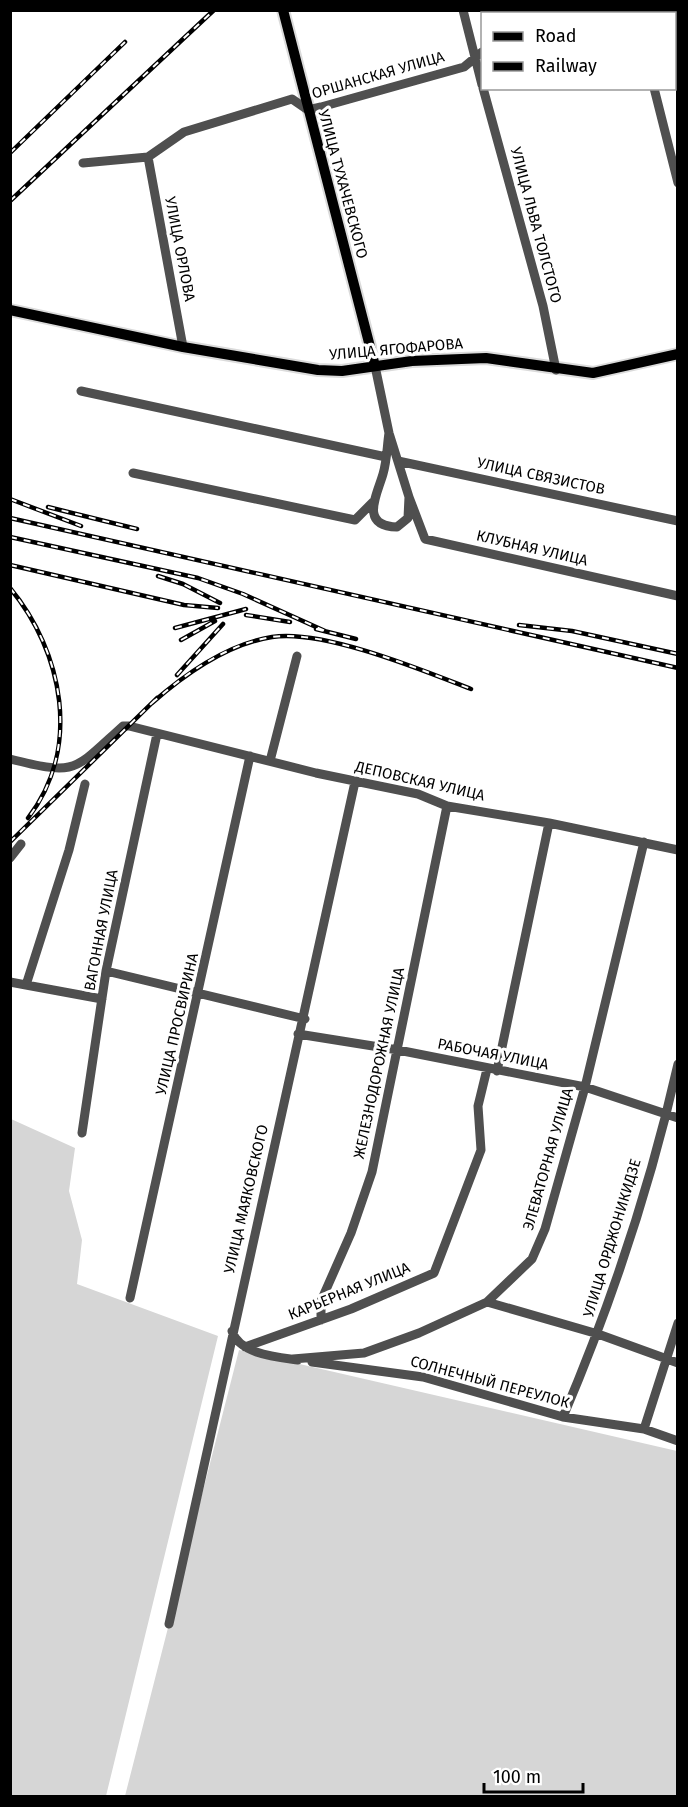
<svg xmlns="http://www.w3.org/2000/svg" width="688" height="1807" viewBox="0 0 688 1807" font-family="'Fira Sans',sans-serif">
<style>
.garden{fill:#d6d6d6}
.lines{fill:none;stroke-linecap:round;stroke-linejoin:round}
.major-casing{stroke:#dbdbdb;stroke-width:14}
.minor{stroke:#4f4f4f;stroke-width:9}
.major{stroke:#000;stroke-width:10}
.rail-casing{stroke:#000;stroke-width:4.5}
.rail{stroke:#fff;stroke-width:2;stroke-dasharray:7;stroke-linecap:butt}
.labels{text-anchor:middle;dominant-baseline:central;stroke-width:6;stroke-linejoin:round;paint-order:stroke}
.street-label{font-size:15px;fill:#000;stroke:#fff}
</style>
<rect width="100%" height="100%" fill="#fff"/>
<!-- garden -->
<path class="garden" d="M11 1119 75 1148 69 1191 82 1240 77 1284 218 1336 106 1796H11Z
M239 1350 677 1451V1796H125Z"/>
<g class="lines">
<!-- major casing -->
<g class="major-casing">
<path id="major" d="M283 10 375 366
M10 310 183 347 318 370 342 371 412 361 486 358 593 373 678 354"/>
</g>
<!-- minor -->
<path class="minor" d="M463 10 482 85
M642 14 653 10
M483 88 543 306 556 370
M654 88 678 183
M148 157 184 132 292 99 308 110 321 107 464 67 482 52
M148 157 183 347
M83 163 148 157
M375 366 389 433 409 497 408 518 397 527C359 526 377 495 383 474 387 461 387 446 389 433
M81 391 386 457
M398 461 678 521
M133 473 355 520 373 502
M409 497 425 539 678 596
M10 759C78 776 73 771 123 726H129L316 773 418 794 447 806 549 823 678 850
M270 761 297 656
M85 784 69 850 26 985 102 999
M10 858 21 844
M106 971 305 1019
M10 982 26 985
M298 1034 398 1050 585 1087 678 1118
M497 1071 549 823
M82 1133 106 971 157 734
M130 1298 250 756
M487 1302 598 1334 678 1363
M321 1320V1301L351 1233 372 1172 447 806
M232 1331C239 1354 277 1357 298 1360
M245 1347 351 1309 434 1273 481 1150 478 1106 487 1069
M293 1359 364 1353 419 1333 487 1302 532 1259 545 1229 585 1087 644 842
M312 1362 423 1377 563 1417 644 1429 678 1441
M563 1417C611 1304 651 1184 678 1064
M644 1429 678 1323
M169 1624 355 782"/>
<!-- major -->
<use href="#major" class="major"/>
<!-- rail casing -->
<g class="rail-casing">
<path id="rail" d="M10 153 125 42
M10 201 214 10
M10 499 81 526
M48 507 137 529
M10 518 678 668
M10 537 198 578 243 594 325 631
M10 565 184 605 218 608
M158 576 183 584 220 603
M10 588C63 652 82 748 28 818
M246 615 290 622
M519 625 572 631 678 654
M175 628 246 609
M316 629 356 639
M181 640 215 621
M177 675 223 624
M152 703C185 674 227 644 272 637 323 629 422 670 471 689
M10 842 157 698"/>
</g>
<!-- rail -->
<use href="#rail" class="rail"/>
</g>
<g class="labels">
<!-- street labels -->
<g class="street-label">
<text transform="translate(378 75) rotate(-16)">ОРШАНСКАЯ УЛИЦА</text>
<text transform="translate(343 184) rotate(75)">УЛИЦА ТУХАЧЕВСКОГО</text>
<text transform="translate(536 225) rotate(75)">УЛИЦА ЛЬВА ТОЛСТОГО</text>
<text transform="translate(180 249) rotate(79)">УЛИЦА ОРЛОВА</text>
<text transform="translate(396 349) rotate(-5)">УЛИЦА ЯГОФАРОВА</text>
<text transform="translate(541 476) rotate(12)">УЛИЦА СВЯЗИСТОВ</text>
<text transform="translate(532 548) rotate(13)">КЛУБНАЯ УЛИЦА</text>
<text transform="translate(420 781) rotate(13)">ДЕПОВСКАЯ УЛИЦА</text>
<text transform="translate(101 930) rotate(-79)">ВАГОННАЯ УЛИЦА</text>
<text transform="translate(177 1024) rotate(-77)">УЛИЦА ПРОСВИРИНА</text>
<text transform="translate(493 1054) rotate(11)">РАБОЧАЯ УЛИЦА</text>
<text transform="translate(379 1063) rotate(-78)">ЖЕЛЕЗНОДОРОЖНАЯ УЛИЦА</text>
<text transform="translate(548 1159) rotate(-74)">ЭЛЕВАТОРНАЯ УЛИЦА</text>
<text transform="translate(246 1199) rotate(-77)">УЛИЦА МАЯКОВСКОГО</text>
<text transform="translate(612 1238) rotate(-73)">УЛИЦА ОРДЖОНИКИДЗЕ</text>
<text transform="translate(349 1291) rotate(-22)">КАРЬЕРНАЯ УЛИЦА</text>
<text transform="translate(490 1382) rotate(15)">СОЛНЕЧНЫЙ ПЕРЕУЛОК</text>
</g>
</g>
<!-- border -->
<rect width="688" height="1807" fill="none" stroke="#000000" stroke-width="24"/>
<!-- legend -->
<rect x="481" y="12" width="195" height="78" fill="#ffffff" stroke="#999999" stroke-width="1.5"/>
<rect x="493" y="32" width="30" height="9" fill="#000000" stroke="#999999" stroke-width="1.5"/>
<text x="535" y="42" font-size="18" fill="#000000">Road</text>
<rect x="493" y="62" width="30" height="9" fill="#000000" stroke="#999999" stroke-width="1.5"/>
<text x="535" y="72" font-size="18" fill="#000000">Railway</text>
<!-- scale -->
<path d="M484 1783v9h99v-9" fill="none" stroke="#000000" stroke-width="3"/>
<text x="493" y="1783" font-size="18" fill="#000000" stroke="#ffffff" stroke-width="4.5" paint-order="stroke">100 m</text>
</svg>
